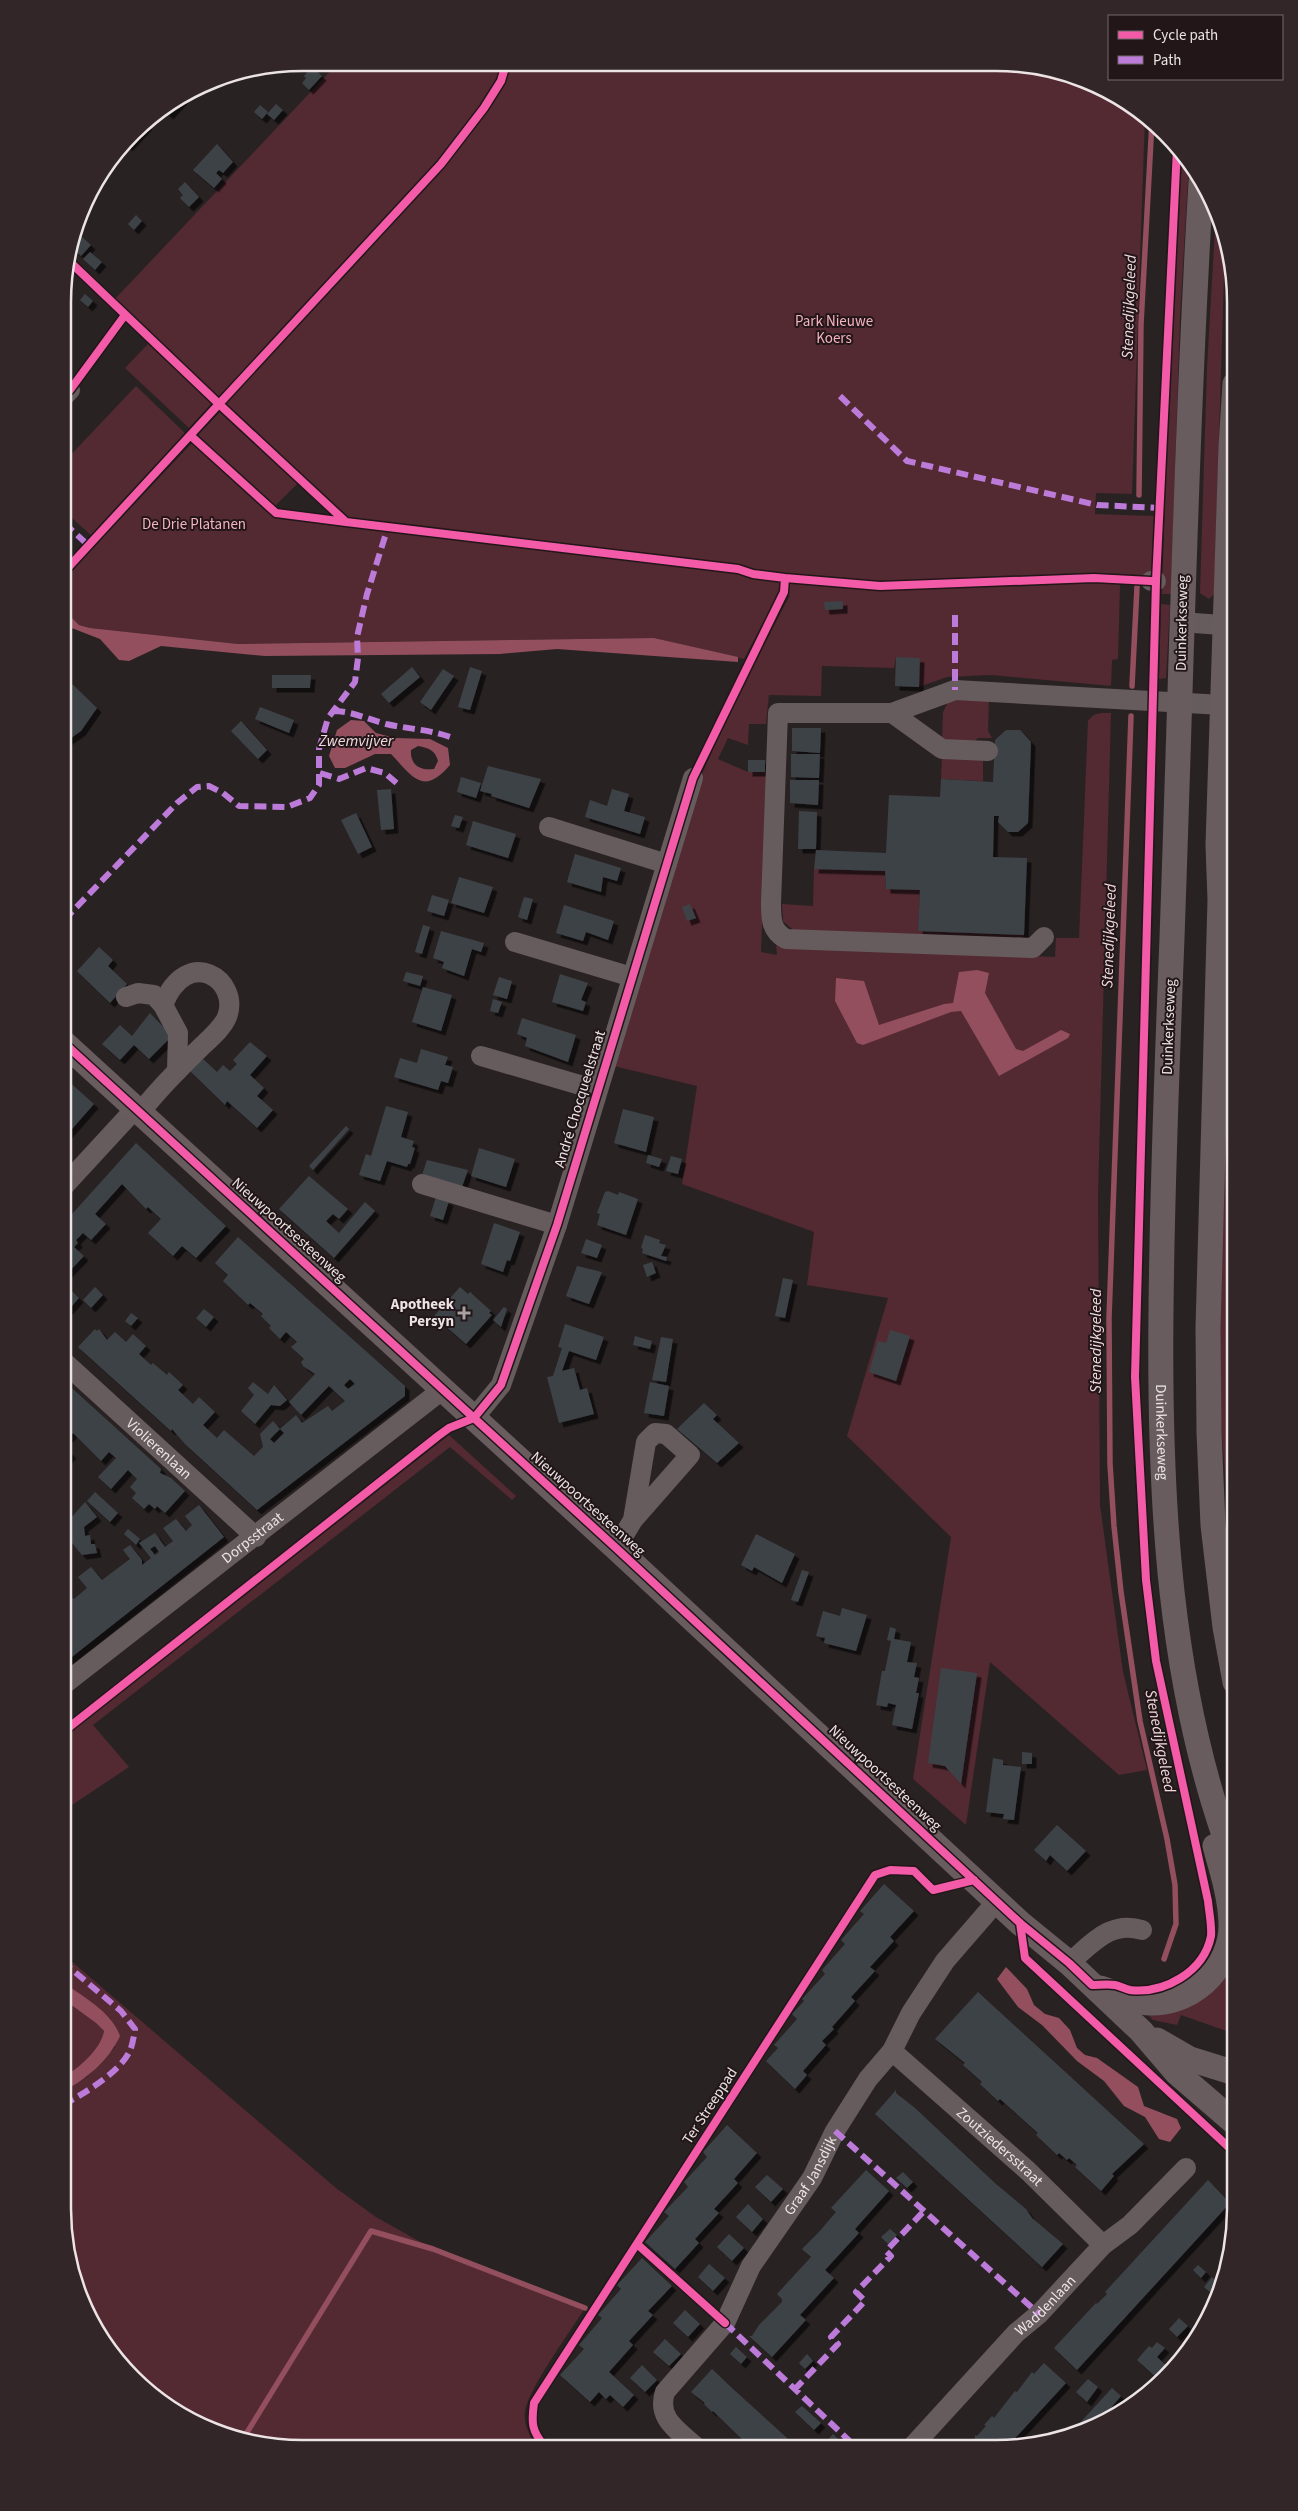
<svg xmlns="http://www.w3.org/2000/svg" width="1298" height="2511" viewBox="0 0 1298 2511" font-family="'Source Sans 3',sans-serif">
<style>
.green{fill:#532932}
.water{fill:#934f5e;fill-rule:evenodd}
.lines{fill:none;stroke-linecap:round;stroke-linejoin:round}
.stream{stroke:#934f5e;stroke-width:5.5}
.building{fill:#3e4247;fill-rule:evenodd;filter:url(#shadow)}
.minor{stroke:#665c5e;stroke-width:20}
.major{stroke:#695c5e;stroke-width:25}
.quiet{stroke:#bd7bd9;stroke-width:6;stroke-dasharray:12 6;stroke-linecap:butt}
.cycleway-casing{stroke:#221618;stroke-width:11}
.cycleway{stroke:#f35aa7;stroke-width:8}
.poi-dot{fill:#a89fa1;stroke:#221618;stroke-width:2}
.labels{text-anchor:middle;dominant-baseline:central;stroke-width:4;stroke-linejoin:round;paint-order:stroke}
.park-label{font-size:15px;fill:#f5b3bf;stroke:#221618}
.street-label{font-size:15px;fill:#ece3e5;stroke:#221618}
.poi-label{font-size:15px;font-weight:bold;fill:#ece3e5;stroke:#221618;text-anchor:end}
.water-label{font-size:16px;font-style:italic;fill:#f1dade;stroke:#221618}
.rim{fill:none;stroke:#ece3e5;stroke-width:2.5}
</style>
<defs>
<filter id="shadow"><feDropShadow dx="4.5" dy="4.5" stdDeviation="0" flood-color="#0009"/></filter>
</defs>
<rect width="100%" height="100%" fill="#292223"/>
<!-- green -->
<path class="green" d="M338 63 1042 67 1102 87 1145 116 1132 494 1096 493 1095 514 1154 516 1152 586 1120 585 1118 659 1112 660 1111 686 991 675 947 677 919 687 920 659 896 657 894 668 822 666 821 696 769 695 766 724H749L748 745 728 738 718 759 748 772H768L761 952 777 955 776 944 1055 957 1056 938H1079L1088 721C1094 712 1101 713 1111 713L1098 1195 1100 1505 1123 1672 1147 1770 1119 1775 990 1662 966 1825 913 1779 951 1537 847 1436 888 1298 807 1285 814 1232 682 1184 697 1086 614 1066 698 783 732 707 790 595H778L744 659 654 638 238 644 90 628 79 625 64 610V578L192 443 277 518 358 527 114 300Z
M1181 153 1189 163 1180 317 1171 594H1162L1169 368Z
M1216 211 1223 229 1224 277 1214 594 1209 599 1200 593 1207 367Z
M148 344 212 403 189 428 125 368Z
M136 386 185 433 91 535 64 511V462Z
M220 412 298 483 274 507 198 435Z
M1161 604 1170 605 1166 678 1159 679Z
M958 700 989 701 988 731 992 738H978L971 744 942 742 943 712 948 702Z
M942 756 983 757V781L941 779Z
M1235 802V1595L1220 1412 1219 1331Z
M814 869 885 871 886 889 920 890 918 931 1024 935 1023 940 797 933 783 921 782 904 813 906Z
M449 1435 516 1496 512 1500 450 1447 93 1725 129 1767 63 1811V1737Z
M63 1954 336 2188 376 2217 433 2249 585 2308C570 2332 530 2386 525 2411 523 2425 530 2436 537 2447L271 2446 210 2430 144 2389 103 2342 75 2285 63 2209V2091L87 2077 115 2047 105 2014 63 1982Z
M1235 1961V2034L1181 2015 1177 2025 1153 2020 1143 2010Z
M63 1999 96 2023 104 2031C101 2049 78 2069 63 2077Z"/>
<!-- water -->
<path class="water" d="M64 610 79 625 90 628 238 644 654 638 738 657V662L557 649 500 654 265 656 161 646 129 661 119 660 100 639 64 625Z
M351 720 364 721 376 733 395 738 430 739 448 748 450 765C423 797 412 776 391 754H375L345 768H335L329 756 337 730ZM418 746C429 748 435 750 438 761L434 769C420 771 410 765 411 750Z
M977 970 989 973 985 993 1016 1049 1023 1051 1061 1030 1070 1034 1068 1038 999 1076 961 1011 951 1012 863 1045 857 1043 835 1001 836 978 864 981 879 1025 944 1004 953 1003 959 972Z
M1006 1967 1027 1989 1034 2005 1045 2014 1059 2018 1070 2030 1077 2048 1085 2055 1097 2058 1138 2087 1144 2106 1177 2119 1181 2128 1170 2142 1159 2139 1145 2117 1124 2106 1104 2081 1077 2061 1042 2025 1018 2007 997 1979Z
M63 1982C82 1996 112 2012 120 2036 109 2060 86 2080 63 2091V2077C78 2069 101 2049 104 2031L96 2023 63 1999Z"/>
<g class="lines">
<!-- stream -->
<path class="stream" d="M1139 495 1141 324 1152 121
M1132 686 1137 587
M1131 716 1109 1318 1110 1464 1114 1526 1121 1592 1140 1721 1167 1839 1175 1885 1176 1924 1164 1959
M243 2439 371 2231 433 2249 585 2308"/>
</g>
<!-- building -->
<path class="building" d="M312 67 322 76 309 90 302 83 306 78 304 76Z
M186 96 169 115 163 110 172 105Z
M276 104 283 110 274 120 267 114Z
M260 105 268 112 262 119 254 112Z
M144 122 148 125 128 147 126 145Z
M217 144 233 162 223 173 219 170 216 173 222 179 214 188 193 170Z
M185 182 199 197 189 207 180 198 183 195 178 189Z
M136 215 142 221 134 230 128 224Z
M80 235 91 245 81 256 72 248 73 242Z
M90 252 102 262 95 270 83 259Z
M85 294 93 301 88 307 80 300Z
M843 601V609L825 610 824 602Z
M896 657 920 658 919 687 895 686Z
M412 667 420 677 389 703 381 694Z
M470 667 482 671 470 710 458 707Z
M443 669 454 676 431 710 420 702Z
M272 675H311L310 688H272Z
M64 676 97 708 81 731 64 743Z
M260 707 294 720 289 733 255 719Z
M241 721 267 750 258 759 231 731Z
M792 728H821L820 753 792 751Z
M1006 730H1020L1031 742 1028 823 1018 832H1008L998 822 999 816H994L993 857 1027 858 1024 935 918 931 920 890 886 889 885 871 814 869 816 850 886 853 889 795 940 797 941 779 993 782 995 740Z
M791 754H820L819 778 791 777Z
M748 760H765V772H748Z
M488 766 541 779 529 808 491 796 492 794 480 791Z
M461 777 481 783 476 798 457 792Z
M790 780H819L818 805 790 803Z
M391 789 394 829 381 830 377 790Z
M612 789 629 794 624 811 645 817 640 834 585 817 590 800 607 806Z
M799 811 817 812 816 849H798Z
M356 813 372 847 358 854 341 820Z
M455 815 463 817 459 828 451 826Z
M473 821 516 834 508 858 466 845Z
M575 854 621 868 617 881 603 877 601 892 567 882Z
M459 877 493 887 484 913 451 903Z
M432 895 449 900 444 916 427 911Z
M524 897 533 899 527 920 518 917Z
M690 904 696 918 687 921 682 907Z
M564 905 614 921 608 940 586 932 583 941 556 933Z
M423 925 430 927 422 954 415 952Z
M441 931 484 943 481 952 472 949 464 976 442 968 444 962 433 958Z
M99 947 113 960 108 966 127 984 110 1003 77 971Z
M406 972 423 976 420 986 403 981Z
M560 974 588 983 581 1000 586 1002 583 1011 552 1002Z
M499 977 512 981 507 999 493 995Z
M423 987 452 995 441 1031 412 1022Z
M493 999 502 1002 498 1013 490 1011Z
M150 1013 172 1036 149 1059 134 1045 120 1060 102 1044 120 1025 132 1036Z
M522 1018 576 1035 568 1062 525 1046 527 1038 517 1034Z
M250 1042 267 1056 250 1075 264 1088 257 1096 273 1110 257 1128 227 1101 225 1105 190 1071 202 1058 217 1072 223 1065 230 1071 237 1064 233 1060Z
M421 1049 448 1057 445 1065 453 1067 448 1083 441 1081 438 1090 394 1077 400 1058 417 1063Z
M66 1079 94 1104 64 1138V1081Z
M386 1106 408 1112 401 1137 414 1141 412 1147 415 1148 410 1164H408L407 1167 387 1161 380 1181 359 1175 366 1154 371 1156Z
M623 1109 654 1117 646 1152 614 1143Z
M346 1126 349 1129 313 1170 309 1166Z
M136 1143 226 1226 196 1258 182 1246 173 1256 148 1233 161 1219 148 1207 146 1209 122 1184 95 1214 106 1224 91 1240 83 1233 76 1240 78 1243 74 1247 84 1256 63 1278 64 1223Z
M479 1148 515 1159 506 1187 471 1176Z
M648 1155 662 1159 659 1167 646 1163Z
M671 1156 682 1159 678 1174 666 1171Z
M427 1160 468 1170 462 1187 422 1175Z
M309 1176 348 1209 339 1219 333 1214 326 1221 339 1233 365 1202 375 1211 334 1258 279 1209Z
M608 1191 618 1195 619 1192 638 1199 626 1235 597 1225 600 1214 597 1213 605 1192Z
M436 1197 449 1201 443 1220 430 1216Z
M494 1223 520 1232 510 1261 507 1260 503 1272 481 1264Z
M645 1235 660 1240 659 1243 666 1245 661 1256 667 1257 666 1261 642 1253 643 1249 641 1248Z
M238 1237 405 1386V1396L257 1510 185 1444 172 1429 171 1431 78 1347 95 1329 97 1331 99 1329 107 1340 115 1332 126 1342 133 1334 146 1346 139 1354 151 1365 153 1363 167 1375 169 1372 183 1385 178 1390 193 1404 199 1397 215 1412 203 1425 217 1438 224 1430 254 1456 263 1447 260 1434 273 1421 280 1429 296 1415 302 1423 328 1406 332 1411 345 1401 329 1386 301 1415 289 1402 315 1374 303 1366 301 1362 304 1359 291 1347 297 1342 286 1332 280 1339 269 1328 271 1326 261 1316 263 1314 250 1303 248 1305 223 1281 228 1275 215 1263ZM350 1379 355 1384 348 1389 344 1385ZM280 1429 284 1433 274 1443 270 1439Z
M586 1239 602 1245 597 1258 581 1253Z
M652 1262 656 1273 647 1277 643 1265Z
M577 1266 602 1272 589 1304 566 1296Z
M783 1278 793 1280 785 1318 775 1316Z
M66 1285 79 1298 63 1316V1288Z
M95 1287 103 1295 91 1308 83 1300Z
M460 1287 468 1294 470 1292 491 1311 489 1313 492 1315 466 1344 434 1316Z
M504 1307 507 1309 501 1327 493 1320Z
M204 1309 214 1317 206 1327 196 1318Z
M131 1313 138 1318 131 1326 125 1321Z
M565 1324 604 1337 596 1360 569 1351 562 1371 574 1368 580 1390 587 1388 594 1414 559 1423 547 1377 553 1376 562 1348 558 1347Z
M890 1330 910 1336 896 1381 869 1372 878 1341 886 1343Z
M635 1336 652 1341 650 1349 633 1345Z
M661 1337 673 1339 666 1382 652 1380Z
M63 1380 161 1469 160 1473 171 1478 185 1491 165 1513 157 1506 155 1509 149 1504 144 1509 132 1498 136 1493 130 1487 137 1479 128 1470 111 1489 98 1477 116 1458 109 1452 101 1461 73 1433 63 1443Z
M253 1382 268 1394 274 1385 287 1400 280 1406 271 1405 255 1424 241 1411 254 1395 248 1388Z
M650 1382 669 1386 664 1416 644 1413Z
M704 1403 717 1415 713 1419 739 1443 717 1463 677 1429Z
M63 1445 72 1454 63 1464Z
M95 1492 118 1513 110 1522 87 1501Z
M85 1502 97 1517 84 1527 85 1536 90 1535 91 1544H95L97 1553 82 1555 63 1532V1527Z
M199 1505 224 1537 63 1664V1589L74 1599 87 1588 78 1577 91 1567 102 1580 130 1559 123 1550 130 1545 142 1560V1565L151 1558 139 1543 155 1533 165 1547 173 1541 163 1528 176 1519 186 1531 192 1525 185 1516ZM155 1546 159 1552 155 1555 150 1549Z
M128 1529 140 1539 136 1545 124 1534Z
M756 1534 795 1554 782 1583 754 1567 752 1571 741 1565Z
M802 1570 809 1572 798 1602 791 1600Z
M842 1608 867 1615 856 1651 824 1643 825 1638 816 1636 823 1611 840 1616Z
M890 1627 896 1629 894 1639 911 1642 907 1662 917 1663 914 1677 919 1678 916 1693H919L912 1729 892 1725 896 1705 888 1703 887 1707 876 1705 882 1671H885L891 1641 887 1640Z
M941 1668 977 1673 961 1784 945 1766 928 1763Z
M1022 1752 1032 1753V1764H1022Z
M993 1758 1003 1760V1765L1021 1767 1014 1820 1003 1819 1004 1814 986 1812Z
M1057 1825 1086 1851 1067 1871 1050 1855 1046 1861 1034 1850Z
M884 1884 914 1911 890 1937 894 1941 870 1967 875 1971 851 1997 855 2001 832 2027 834 2029 822 2041 826 2045 803 2071 807 2075 795 2089 766 2061 778 2048 774 2045 797 2019 792 2014 804 2001 802 1999 825 1974 822 1970 845 1944 841 1940 864 1914 860 1911Z
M978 1992 1144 2144 1112 2174 1114 2176 1101 2191 1075 2167 1077 2165 1069 2158 1067 2160 1059 2153 1057 2155 1036 2135 1038 2133 1000 2099 998 2101 980 2084 982 2082 963 2065 965 2063 935 2039Z
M896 2090V2093L915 2108 996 2184 1026 2209 1032 2218 1063 2244 1042 2267 875 2114Z
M727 2125 757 2153 734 2179 738 2183 714 2209 719 2213 695 2239 699 2243 675 2269 645 2242 669 2216 664 2212 688 2187 684 2182 707 2157 703 2152Z
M866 2170 889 2191 855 2229 859 2233 825 2270 834 2278 800 2315 806 2320 772 2357 749 2336H752L759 2325 782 2302V2299L777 2294 811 2257 802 2249 819 2232 836 2212 831 2208Z
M903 2172 913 2182 907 2188 896 2178Z
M767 2175 783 2189 771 2202 755 2187Z
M1208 2180 1230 2203 1077 2370 1054 2348 1096 2303 1097 2304 1107 2294 1105 2292Z
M748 2204 763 2219 752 2232 736 2217Z
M890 2229 897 2235 888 2244 881 2237Z
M729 2234 744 2248 732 2261 717 2247Z
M642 2258 672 2286 648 2311 653 2315 629 2341 633 2345 609 2372 634 2395 623 2407 610 2395 606 2399 599 2392 590 2402 560 2375 584 2349 579 2345 602 2318 598 2315 621 2289 617 2285Z
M709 2264 725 2278 713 2291 698 2277Z
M1198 2265 1206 2272 1201 2278 1193 2270Z
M1212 2277 1221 2286 1218 2299 1204 2287Z
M685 2310 700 2324 688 2337 673 2323Z
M1179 2318 1188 2326 1177 2337 1169 2329Z
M665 2339 681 2354 669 2366 653 2352Z
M1157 2342 1165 2348 1157 2357 1170 2369 1159 2380 1137 2360 1149 2346 1152 2348Z
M736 2347 747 2357 741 2364 730 2354Z
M807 2354 813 2361 805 2369 799 2363Z
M1044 2363 1066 2383 1008 2446 963 2448 965 2446 966 2448 975 2438V2435L977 2436 986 2426 984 2425 992 2416 994 2418 1015 2391 1017 2392 1032 2372 1034 2374Z
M642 2365 657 2380 645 2392 630 2378Z
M712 2369 732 2388 798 2448H754L750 2444 749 2446 713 2411 712 2412 704 2404 705 2403 691 2392Z
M1088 2379 1098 2387 1087 2402 1076 2392Z
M1112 2388 1121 2396 1110 2409 1115 2415 1067 2437Z
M802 2406 821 2423 814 2430 795 2412Z
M833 2434 847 2448H835L827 2441Z"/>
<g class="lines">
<!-- minor -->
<g class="minor">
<path d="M64 396 70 390"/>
<path d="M1151 581H1156"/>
<path d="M1181 622 1235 626"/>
<path d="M892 713 942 749 988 751"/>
<path d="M549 827 667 864"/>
<path d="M1044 937 1033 948 786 939C771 931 771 919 771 903L778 713H892L955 690 1223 705"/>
<path d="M515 942 632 977"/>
<path d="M126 997 138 993 154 995 163 1005 178 1033 177 1071"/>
<path d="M481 1056 597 1090"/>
<path d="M140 1113C157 1090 179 1069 199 1049 208 1040 222 1029 227 1017 241 980 187 944 163 1005"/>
<path d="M422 1184 557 1225"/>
<path d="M64 1186 135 1109"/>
<path id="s1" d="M63 1361 256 1537"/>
<path d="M474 1418 501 1385 557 1225 693 778"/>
<path d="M616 1548 633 1520 690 1455 666 1434 655 1433 646 1442 633 1520"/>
<path id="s2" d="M63 1685 442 1390"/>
<path d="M1069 1963C1092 1944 1110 1920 1142 1930"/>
<path id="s3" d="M892 2051 1028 2171 1103 2245"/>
<path id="s4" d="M697 2448C679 2431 656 2419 665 2392L725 2323 751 2266 812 2178 835 2131 868 2079 892 2051 911 2013 945 1961 997 1901"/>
<path id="s5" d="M911 2448 1016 2333 1039 2314 1103 2245 1130 2225 1186 2168"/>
</g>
<!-- major -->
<g class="major">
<path id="s6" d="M1201 182C1186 434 1181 686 1172 938 1167 1063 1162 1187 1161 1312 1159 1497 1168 1691 1235 1865"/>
<path d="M64 1043 616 1548 1020 1923 1069 1963 1141 2031 1177 2073 1235 2123"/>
<path d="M1235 1682 1225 1627 1213 1525 1209 1432 1208 1328 1220 900 1218 845 1231 446 1235 384"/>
<path d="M1100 1988C1113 1992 1127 1999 1140 2002 1188 2010 1233 1969 1231 1922 1230 1896 1222 1871 1215 1846"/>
<path d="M1157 2040 1190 2059 1235 2073"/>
</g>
<!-- quiet -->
<path class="quiet" d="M840 396 907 461 1097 505 1160 508
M64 523 88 545
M955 615V690
M333 711C352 711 367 719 386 724 408 729 427 729 450 737
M320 773 339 779 366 768 385 773 400 786
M64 920 177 803 197 787 209 786 223 793 239 806 287 807 310 798 319 785V749L328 718 355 682 358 658 357 637 367 594 388 527
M63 2105C83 2094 123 2071 131 2048 133 2042 134 2035 135 2029L121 2011 63 1962
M835 2131 1039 2314
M725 2323 857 2448
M794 2390 838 2344 831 2337 865 2301 856 2292 891 2256 886 2251 924 2211"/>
<!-- cycleway casing -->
<g class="cycleway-casing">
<path id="cycleway" d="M506 64 501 81 484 108 441 164 219 404 346 522 738 569 753 574 785 578 880 586 1094 578 1151 581
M70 390 125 315
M191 436 276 513 346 522
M64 572 219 404 68 260
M64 1043 616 1548 1020 1923 1069 1963 1092 1985C1099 1985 1108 1984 1115 1985 1120 1986 1125 1989 1130 1990 1164 1994 1204 1972 1211 1936 1212 1926 1209 1912 1208 1901L1156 1661 1146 1580 1135 1377 1156 581 1177 148
M63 1732 438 1436 449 1428 474 1418 501 1385 557 1225 693 778 784 592 785 578
M1020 1923 1025 1958 1235 2153
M637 2244 725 2323
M545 2447C532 2431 531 2424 534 2403L875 1875 890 1870 914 1871 933 1890 974 1880"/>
</g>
<!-- cycleway -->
<use href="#cycleway" class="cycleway"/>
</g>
<!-- markers -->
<path class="poi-dot" d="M461.5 1305.5h5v5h5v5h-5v5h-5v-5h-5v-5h5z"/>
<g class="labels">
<!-- park labels -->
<g class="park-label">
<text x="834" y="321">Park Nieuwe<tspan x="834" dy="17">Koers</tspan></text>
<text x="194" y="524">De Drie Platanen</text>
</g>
<!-- street labels -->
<g class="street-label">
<text transform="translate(1182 623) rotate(-89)">Duinkerkseweg</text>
<text transform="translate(1169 1027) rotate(-88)">Duinkerkseweg</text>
<text transform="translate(580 1099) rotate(-73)">André Chocqueelstraat</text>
<text transform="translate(289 1230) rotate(42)">Nieuwpoortsesteenweg</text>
<text stroke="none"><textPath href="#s6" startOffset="1251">Duinkerkseweg</textPath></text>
<text stroke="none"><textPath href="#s1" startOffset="130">Violierenlaan</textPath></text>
<text transform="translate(588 1504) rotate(42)">Nieuwpoortsesteenweg</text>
<text stroke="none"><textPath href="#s2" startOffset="240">Dorpsstraat</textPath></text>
<text transform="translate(885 1778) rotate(43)">Nieuwpoortsesteenweg</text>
<text transform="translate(710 2106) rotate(-57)">Ter Streeppad</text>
<text stroke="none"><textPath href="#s3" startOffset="144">Zoutziedersstraat</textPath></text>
<text stroke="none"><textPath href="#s4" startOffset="332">Graaf Jansdijk</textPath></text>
<text stroke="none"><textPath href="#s5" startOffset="196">Waddenlaan</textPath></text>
</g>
<!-- poi labels -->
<g class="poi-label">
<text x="454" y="1304">Apotheek<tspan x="454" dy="17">Persyn</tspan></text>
</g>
<!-- water labels -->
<g class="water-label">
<text transform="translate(1129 307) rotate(-88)">Stenedijkgeleed</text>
<text x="356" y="741">Zwemvijver</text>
<text transform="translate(1109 936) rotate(-88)">Stenedijkgeleed</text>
<text transform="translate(1096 1341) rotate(-90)">Stenedijkgeleed</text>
<text transform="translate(1160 1741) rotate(79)">Stenedijkgeleed</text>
</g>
</g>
<!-- crop -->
<path d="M0 0H1298V2511H0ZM302 71H996A231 231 0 0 1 1227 302V2209A231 231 0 0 1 996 2440H302A231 231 0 0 1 71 2209V302A231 231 0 0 1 302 71Z" fill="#322628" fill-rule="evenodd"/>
<path class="rim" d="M302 71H996A231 231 0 0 1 1227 302V2209A231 231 0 0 1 996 2440H302A231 231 0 0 1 71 2209V302A231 231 0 0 1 302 71Z"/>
<!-- legend -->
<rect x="1108" y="15" width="175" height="65" fill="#221618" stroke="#73686a"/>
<rect x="1118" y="31" width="25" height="8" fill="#f35aa7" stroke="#73686a"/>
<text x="1153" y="40" font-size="15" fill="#ece3e5">Cycle path</text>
<rect x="1118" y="56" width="25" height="8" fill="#bd7bd9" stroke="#73686a"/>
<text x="1153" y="65" font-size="15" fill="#ece3e5">Path</text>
</svg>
